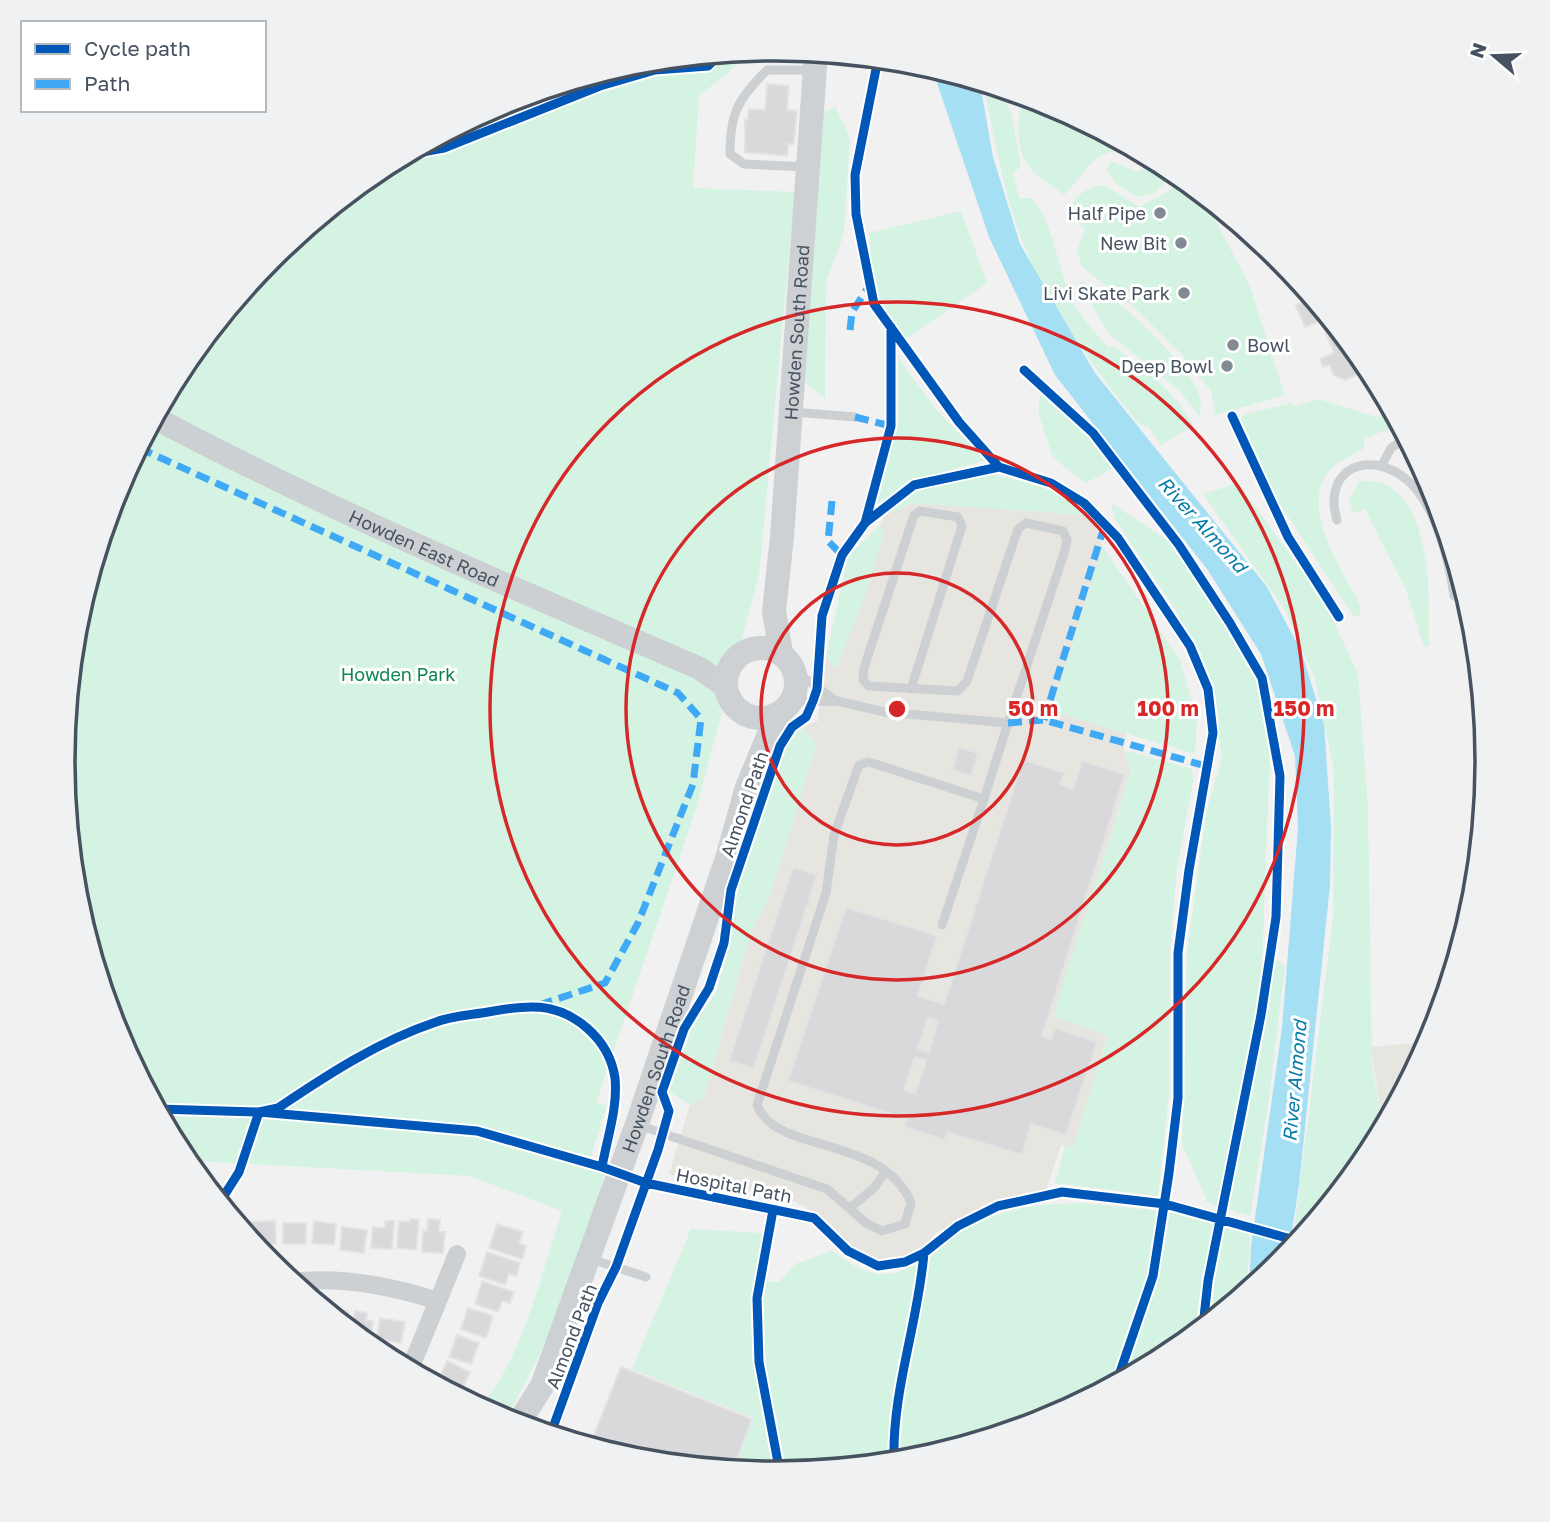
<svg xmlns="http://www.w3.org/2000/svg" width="1550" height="1522" viewBox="0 0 1550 1522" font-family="'Golos Text',sans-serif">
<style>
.commercial{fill:#e7e5df}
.green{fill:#d4f3e2}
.water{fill:#a5dff4}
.building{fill:#d9d9db;stroke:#e3e3e4;stroke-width:2;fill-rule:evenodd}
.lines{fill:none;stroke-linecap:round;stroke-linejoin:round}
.service{stroke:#cdd0d2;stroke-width:9}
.minor{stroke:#cdd0d2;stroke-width:18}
.tertiary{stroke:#cdd0d2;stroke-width:23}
.secondary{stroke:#cdd1d4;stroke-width:24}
.quiet{stroke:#3fa9f5;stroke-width:7;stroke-dasharray:14 7;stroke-linecap:butt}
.cycleway-casing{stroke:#fff;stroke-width:13}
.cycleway{stroke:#0057b8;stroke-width:9}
.ring{fill:none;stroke:#d62828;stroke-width:3.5}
.poi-dot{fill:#828a93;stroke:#fff;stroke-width:2.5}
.labels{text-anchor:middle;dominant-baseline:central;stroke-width:6;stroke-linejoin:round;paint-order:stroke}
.poi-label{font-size:18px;fill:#465260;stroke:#fff;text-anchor:end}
.street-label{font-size:18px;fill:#465260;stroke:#fff}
.park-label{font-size:18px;fill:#0d8551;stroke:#fff}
.water-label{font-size:19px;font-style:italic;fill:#027ba8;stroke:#fff}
.rim{fill:none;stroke:#465260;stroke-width:3.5}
.centre{fill:#d62828;stroke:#fff;stroke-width:3.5}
.ring-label{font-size:21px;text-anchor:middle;font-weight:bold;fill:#d62828;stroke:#fff;stroke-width:6;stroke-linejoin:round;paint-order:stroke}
</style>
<rect width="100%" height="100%" fill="#f2f1f1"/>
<!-- commercial -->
<path class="commercial" d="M911 503 1085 515 1094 524 1103 547 1052 710 1126 733 1124 750 1131 771 1054 1016 1108 1035 1073 1148 1061 1145 1046 1190 994 1200 935 1234 924 1248 907 1258 888 1261 870 1259 853 1250 818 1215 796 1202 669 1174 690 1105 704 1098 752 929 769 899 817 744 801 727 818 721 826 656 835 668 884 534 880 525 891 506 895 512Z
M1428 1042 1383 1127 1371 1047Z"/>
<!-- green -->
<path class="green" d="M775 49 800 51V57H747L699 96 693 188 795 192 759 575 696 809 596 1103 607 1105 588 1166 605 1173C582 1258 550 1344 505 1419L481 1407C525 1351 540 1278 562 1211L470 1176 212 1162 186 1160 183 1156 117 1033 77 900 63 761 77 622 117 488 183 365 272 257 380 169 503 103 636 63Z
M983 84 1002 89 1012 116 1021 167 1013 172 1019 198H1030C1050 211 1060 272 1069 294 1077 313 1095 332 1108 347L1112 346C1141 365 1178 393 1193 426L1161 445 1148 426 1140 425C1096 371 1047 306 1022 240 1002 190 995 137 983 84Z
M1024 96 1048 103 1137 151C1129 152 1121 149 1114 151 1088 157 1081 180 1064 195 1054 185 1037 178 1029 167 1015 150 1017 115 1024 96Z
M835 106 850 138 844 234 826 282 825 399 802 379 823 114Z
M1111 161 1138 172 1155 161 1174 172 1155 193 1138 197 1115 183 1107 170Z
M1183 179 1202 195 1249 284 1285 395 1215 415 1211 391 1184 357 1136 309 1082 267 1077 251 1085 229 1071 217C1069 197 1086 187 1105 185L1139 207 1169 191Z
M961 211 987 283 906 339C875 298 872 283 869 233Z
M1078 282 1094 285 1096 291C1116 292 1185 365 1195 385 1200 394 1203 407 1199 416L1179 390 1109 334Z
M892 349 936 410 986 460C944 471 910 482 875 506L893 433Z
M1040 393 1092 437 1113 468 1086 483 1053 458 1038 411Z
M1318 399 1377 417 1391 411 1399 426 1364 438V448C1353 455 1336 462 1328 472 1299 511 1344 571 1361 607L1360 615 1354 617 1276 498 1240 425 1242 417 1246 414 1291 403 1296 406Z
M988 473C1012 479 1076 491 1085 515L911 503 895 513 891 506C924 480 948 477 988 473Z
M1360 480C1368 482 1380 481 1387 485 1433 511 1429 600 1429 646L1424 647 1406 590 1365 509 1352 513 1349 500Z
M1238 483 1324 601 1358 674 1368 807 1372 1065 1383 1127 1367 1157 1292 1247 1333 919 1334 770 1315 679 1285 610 1203 494Z
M1111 503 1169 541 1259 680 1270 751 1262 965 1275 959 1285 966 1268 1106 1250 1216 1208 1203 1182 1144 1187 953 1206 814 1222 757 1209 675 1175 609 1114 518Z
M880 525 884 534 866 594 836 669 826 656 848 557Z
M1103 547 1180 660 1197 717 1195 754 1051 711Z
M801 727 817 744 769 899 752 929 704 1098 690 1105 667 1090 688 1032 716 993 729 947 734 901 762 815 789 742Z
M1124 750 1192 769 1193 782 1177 869 1170 947 1169 1094 1158 1196 1055 1183 1065 1146 1073 1148 1108 1036 1053 1016 1131 772Z
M1082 1203 1174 1212 1251 1230 1246 1291 1170 1353 1047 1419 914 1459 775 1473 734 1469 754 1418 632 1369 691 1229 762 1233 759 1281 779 1282 795 1264 832 1251C844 1259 856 1268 870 1272 902 1282 931 1253 955 1236 968 1226 987 1218 1003 1213 1028 1204 1056 1204 1082 1203Z"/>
<!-- water -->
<path class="water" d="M932 68 980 83 993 157 1020 244 1095 373 1267 587 1301 651 1324 724 1331 826 1330 885 1299 1185 1289 1251 1249 1289 1251 1246 1282 1028 1298 827 1295 756 1261 654 1207 569 1055 375 989 237Z"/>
<!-- building -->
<path class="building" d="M767 84 789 86 787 110 797 111 794 144H788L787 156 745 152V120H748L749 109 765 110Z
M1312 299 1367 366 1369 370 1345 380 1333 375 1330 365 1323 367 1320 359 1334 353 1321 321 1305 327 1296 305Z
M959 747 978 753 971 776 952 770Z
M1023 760 1065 773 1060 784 1073 789 1082 761 1125 774 1042 1036 1051 1040 1055 1028 1097 1042 1066 1135 1031 1124 1022 1155 947 1132 945 1140 904 1127 907 1119 788 1081 846 907 937 936 918 996 944 1004ZM928 1018 938 1021 929 1052 918 1049ZM915 1057 926 1061 915 1094 904 1090Z
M793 867 817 875 754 1069 729 1061Z
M410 1219 419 1220 416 1250 397 1248 399 1221 410 1222Z
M428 1219 440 1220 439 1232H445L443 1253 422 1252 423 1230 427 1231Z
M275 1221 276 1244 256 1245 252 1240 250 1222Z
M314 1221 336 1224 334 1245 312 1243Z
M385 1221H394L392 1249 371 1248 373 1227 385 1228Z
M283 1223H306V1244H283Z
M497 1224 523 1232 519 1243 526 1246 522 1259 489 1248Z
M342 1227 367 1230 364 1253 340 1250Z
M487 1252 520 1263 516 1276 509 1273 505 1285 479 1276Z
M482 1281 514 1292 510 1303 502 1301 498 1312 475 1304Z
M328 1308 348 1311 346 1326 328 1311Z
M468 1308 493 1316 486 1338 461 1329Z
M355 1311 367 1313 366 1320 373 1321 370 1342 352 1331Z
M380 1318 405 1322 401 1343 377 1339Z
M457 1335 479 1343 471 1364 449 1357Z
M447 1361 470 1372 460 1394 437 1384Z
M621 1367 752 1419 733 1469 636 1459 590 1445Z"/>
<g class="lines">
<!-- service -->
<path class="service" d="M806 167 744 164 730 154C730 113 738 99 767 70H814
M793 412 855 417
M1382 465 1391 448 1406 438
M1337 520C1322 470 1367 448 1406 479 1435 502 1449 561 1454 596
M796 672 835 700
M791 702 837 701 885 712 1008 723 1065 550 1067 540 1063 531 1026 523 1018 529 967 681 958 691 869 686 863 680 864 668 914 515 920 511 958 517 962 526 911 689
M984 799 1008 723
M638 1125 827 1189 866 1223 882 1231 905 1224 911 1203C883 1134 776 1155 757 1105L826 893 834 835 859 765 869 762 984 799 942 925
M851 1207 874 1188 885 1172
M591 1259 646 1277"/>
<!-- minor -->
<path class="minor" d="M293 1282C342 1276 391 1286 438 1301L457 1254
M410 1369 438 1301"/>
<!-- tertiary -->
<path class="tertiary" id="s1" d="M155 418C332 512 516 589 699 668L726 687"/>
<!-- secondary -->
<g class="secondary">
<circle cx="761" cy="683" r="35"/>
<path id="s2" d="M781 653 774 611 782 537 816 53"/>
<path id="s3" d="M518 1424 542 1386 637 1124 727 858 747 787 777 715"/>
</g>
<!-- quiet -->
<path class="quiet" d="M850 330 852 312 869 286
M855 417 891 426
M139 448 678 693 701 719 693 784 638 923 605 983 542 1004
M832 501 828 541 842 555
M1044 720 1105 524
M1008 723 1044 720 1206 766"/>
<!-- cycleway casing -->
<g class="cycleway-casing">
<path id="cycleway" d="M878 59 855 175 856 214 874 304 959 422 999 467 1051 483 1084 503 1118 538 1190 646 1208 689 1213 733 1189 870 1178 953V1098L1169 1173 1153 1276 1117 1381
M406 155 444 148 600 86 655 70 708 66 720 54
M1024 370 1093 433 1179 545 1230 623 1262 678 1280 776 1276 917 1261 1015 1208 1281 1203 1326
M1232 416 1288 537 1339 617
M865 523 914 485 999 467
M158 1109 259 1112 477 1131 602 1167
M259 1112 278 1108C327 1075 379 1041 436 1022 452 1016 471 1015 488 1012 526 1005 556 1001 587 1028 602 1041 612 1058 615 1078 618 1108 607 1138 602 1167L646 1183 814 1218 848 1251 878 1266 905 1262 924 1253 958 1226 998 1206 1062 1192 1165 1204 1298 1241
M220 1202 239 1172 259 1112
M773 1210 757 1298 759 1362 780 1473
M551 1433 598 1303 616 1267 658 1150 669 1111 662 1092 684 1029 709 988 724 943 731 890 780 746 792 727 806 717 813 701 817 689 822 616 842 555 865 523 891 426V327
M894 1461C892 1390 918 1324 924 1253"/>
</g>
<!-- cycleway -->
<use href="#cycleway" class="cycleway"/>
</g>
<!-- distance rings -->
<g class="ring">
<circle cx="897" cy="709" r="136"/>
<circle cx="897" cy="709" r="271"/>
<circle cx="897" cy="709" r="407"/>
</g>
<!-- markers -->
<g class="poi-dot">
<circle cx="1160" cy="213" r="7"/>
<circle cx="1181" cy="243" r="7"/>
<circle cx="1184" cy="293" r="7"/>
<circle cx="1233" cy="345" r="7"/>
<circle cx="1227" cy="366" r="7"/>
</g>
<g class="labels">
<!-- poi labels -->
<g class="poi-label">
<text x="1146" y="213">Half Pipe</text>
<text x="1167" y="243">New Bit</text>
<text x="1170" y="293">Livi Skate Park</text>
<text x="1247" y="345" text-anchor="start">Bowl</text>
<text x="1213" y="366">Deep Bowl</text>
</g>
<!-- street labels -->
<g class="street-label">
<text stroke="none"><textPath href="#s2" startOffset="322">Howden South Road</textPath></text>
<text stroke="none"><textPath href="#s1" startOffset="299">Howden East Road</textPath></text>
<text transform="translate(744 804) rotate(-71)">Almond Path</text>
<text stroke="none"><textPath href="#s3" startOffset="382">Howden South Road</textPath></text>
<text transform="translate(734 1185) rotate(11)">Hospital Path</text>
<text transform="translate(571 1336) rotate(-69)">Almond Path</text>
</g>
<!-- park labels -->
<g class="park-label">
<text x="398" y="674">Howden Park</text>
</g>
<!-- water labels -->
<g class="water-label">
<text transform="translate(1203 524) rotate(48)">River Almond</text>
<text transform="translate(1294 1081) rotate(-85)">River Almond</text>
</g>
</g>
<!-- crop -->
<path d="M0 0H1550V1522H0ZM75 761a700 700 0 1 1 1400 0a700 700 0 1 1-1400 0Z" fill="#f0f1f2" fill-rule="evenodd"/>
<path class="rim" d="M75 761a700 700 0 1 1 1400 0a700 700 0 1 1-1400 0Z"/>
<circle cx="897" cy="709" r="10" class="centre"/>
<g class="ring-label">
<text x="1033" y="716">50 m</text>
<text x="1168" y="716">100 m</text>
<text x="1304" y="716">150 m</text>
</g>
<!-- legend -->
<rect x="21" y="21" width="245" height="91" fill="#ffffff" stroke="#b5babf" stroke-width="2"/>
<rect x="35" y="44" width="35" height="10" fill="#0057b8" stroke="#b5babf" stroke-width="2"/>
<text x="84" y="56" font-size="21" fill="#465260">Cycle path</text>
<rect x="35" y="79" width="35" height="10" fill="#3fa9f5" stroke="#b5babf" stroke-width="2"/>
<text x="84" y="91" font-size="21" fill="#465260">Path</text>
<!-- north arrow -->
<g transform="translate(1494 56) rotate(289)" stroke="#ffffff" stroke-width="5" paint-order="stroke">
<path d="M0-5L12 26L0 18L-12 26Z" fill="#465260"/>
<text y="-10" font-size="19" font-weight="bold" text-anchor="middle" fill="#465260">N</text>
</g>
</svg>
